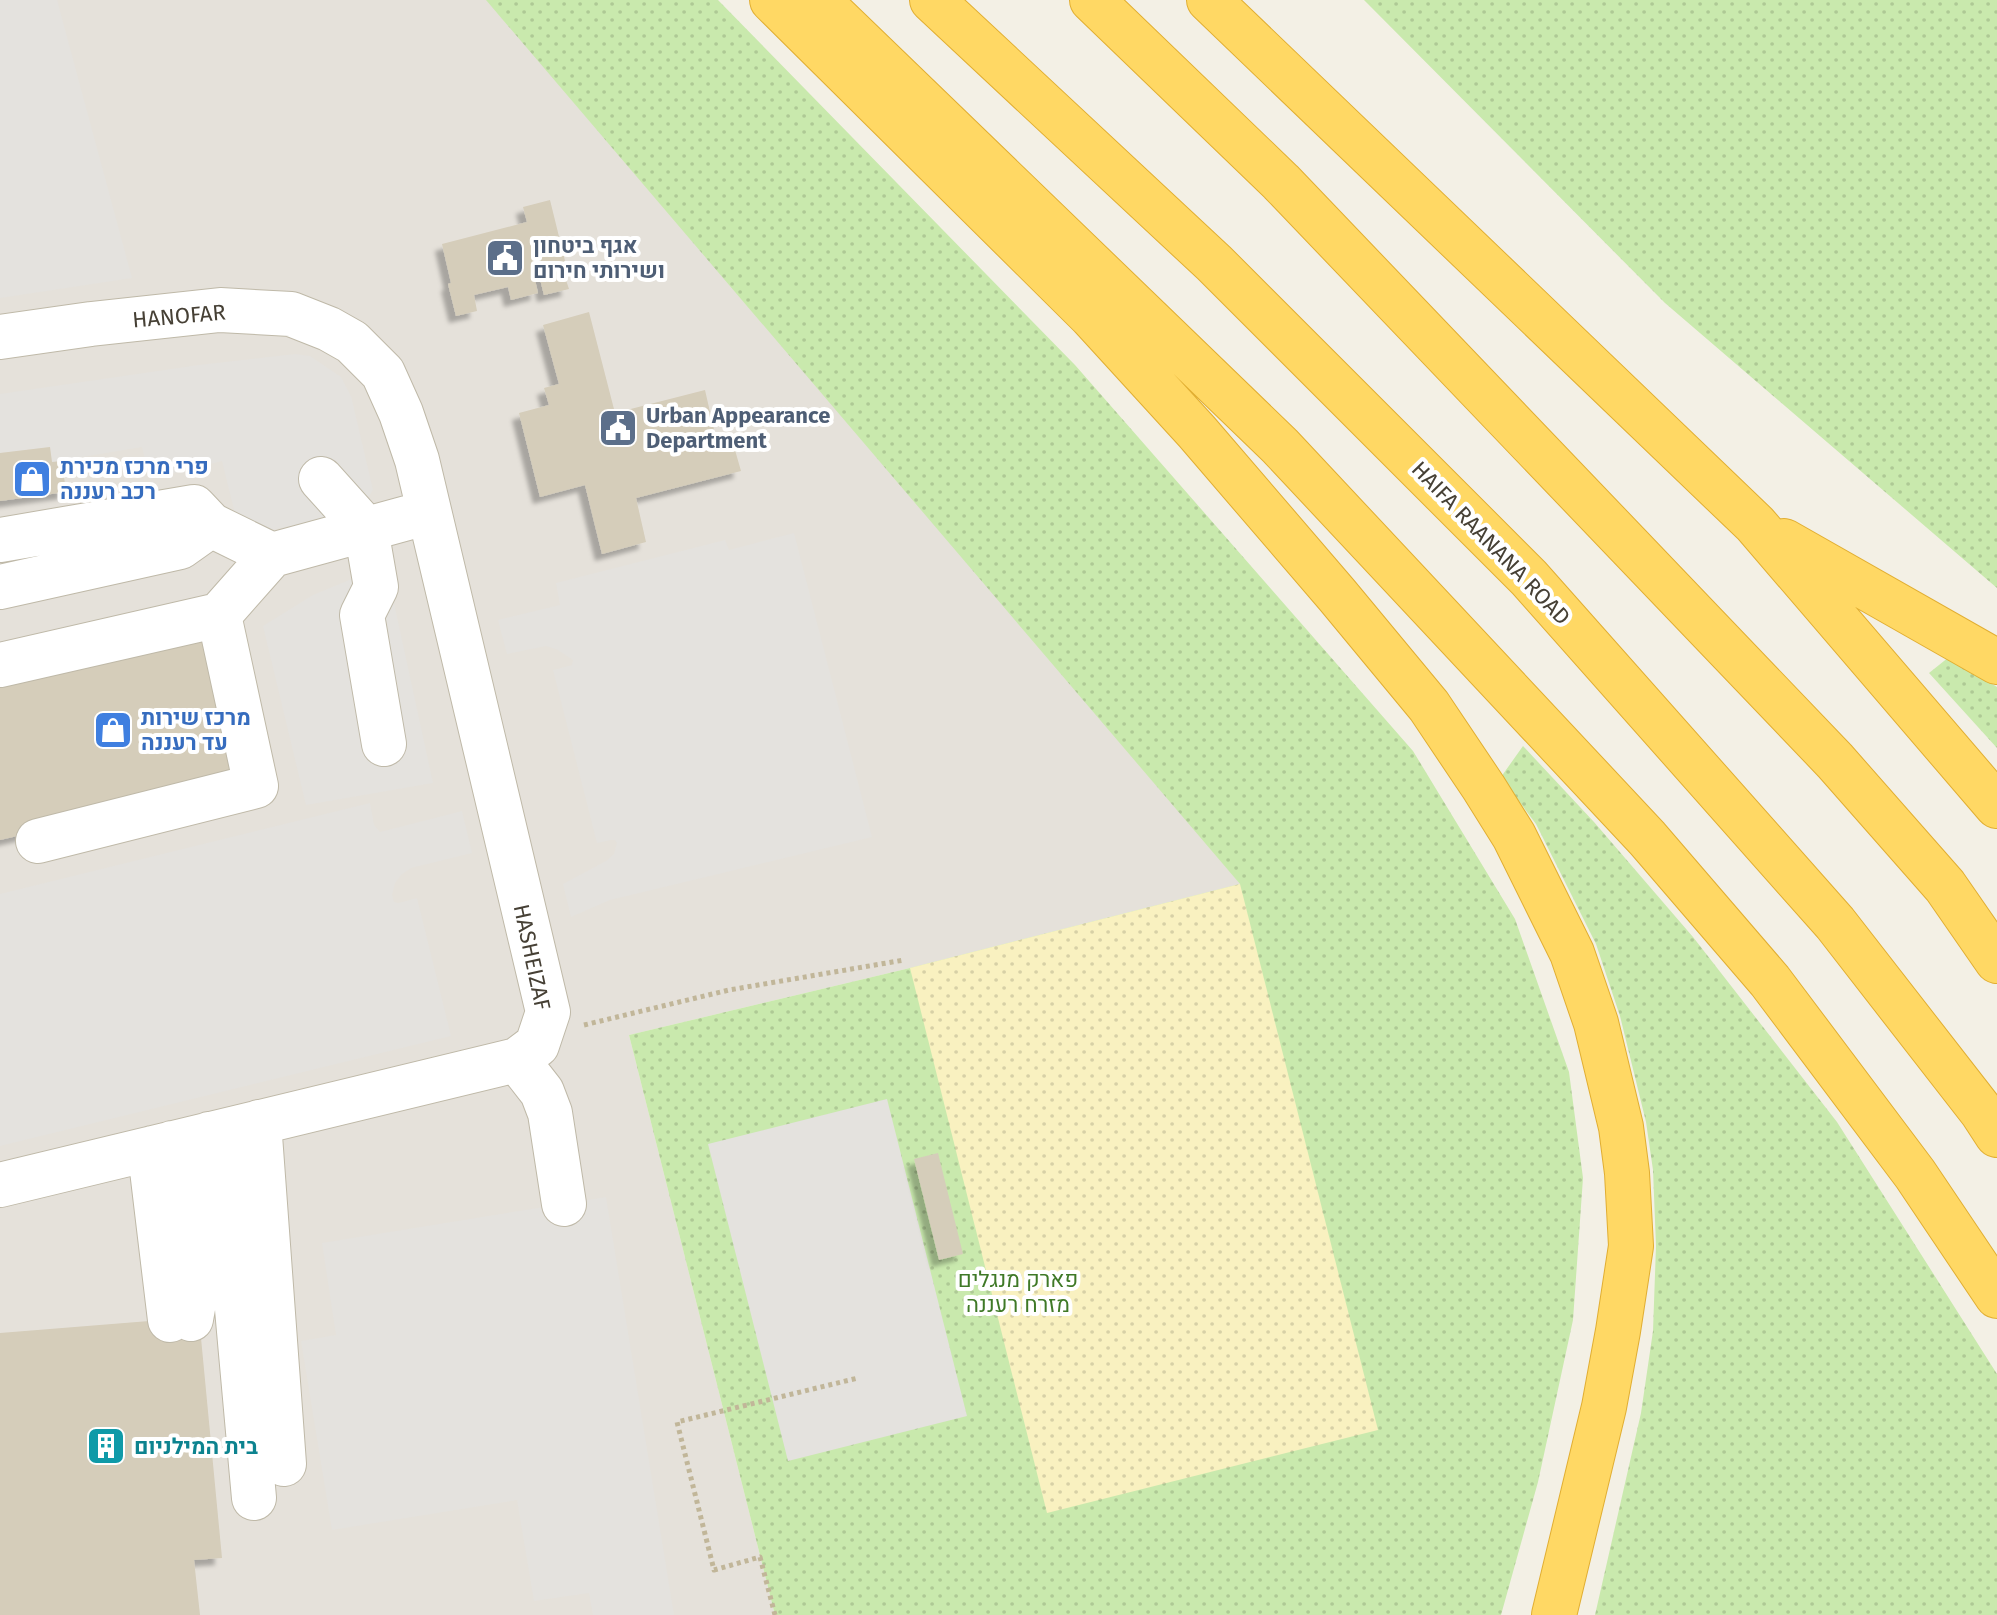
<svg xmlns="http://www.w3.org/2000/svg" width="1997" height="1615" viewBox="0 0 1997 1615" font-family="'Fira Sans',Heebo,sans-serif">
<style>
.industrial{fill:#e5e1da}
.grass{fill:url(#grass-dots)}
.sand{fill:url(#sand-dots)}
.parking{fill:#e4e2de}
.building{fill:#d5cdba;filter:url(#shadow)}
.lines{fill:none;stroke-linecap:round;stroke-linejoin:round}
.minor-casing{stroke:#bfb9a8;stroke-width:46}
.highway-casing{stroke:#e1ae32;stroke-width:46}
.path{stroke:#c1b699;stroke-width:5;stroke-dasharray:4 4;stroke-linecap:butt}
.minor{stroke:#fff;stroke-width:44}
.highway{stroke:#ffd864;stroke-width:44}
.labels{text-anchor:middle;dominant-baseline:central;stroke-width:8;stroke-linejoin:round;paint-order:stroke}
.service-label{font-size:22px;font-weight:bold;fill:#4e5e75;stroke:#fff;text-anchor:start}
.street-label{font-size:22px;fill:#464035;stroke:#fff}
.shop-label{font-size:22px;font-weight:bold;fill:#366cbe;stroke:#fff;text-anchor:start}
.park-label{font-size:22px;fill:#3f7927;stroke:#fff}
.culture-label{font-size:22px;font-weight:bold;fill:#0d838f;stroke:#fff;text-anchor:start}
</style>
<defs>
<pattern id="grass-dots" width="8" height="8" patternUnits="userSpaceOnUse" patternTransform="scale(2)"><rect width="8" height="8" fill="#c9e9ad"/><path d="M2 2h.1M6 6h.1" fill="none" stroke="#aec995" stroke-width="1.8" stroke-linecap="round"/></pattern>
<pattern id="sand-dots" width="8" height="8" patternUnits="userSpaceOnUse" patternTransform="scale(2)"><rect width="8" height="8" fill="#f9f1c0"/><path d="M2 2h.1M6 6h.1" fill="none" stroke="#d7d0a6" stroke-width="1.8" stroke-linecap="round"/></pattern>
<filter id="shadow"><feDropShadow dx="-7" dy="7" stdDeviation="2" flood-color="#0004"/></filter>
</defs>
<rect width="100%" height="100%" fill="#f3f0e5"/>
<!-- industrial -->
<path class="industrial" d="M0 0H556L1240 884 910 968 629 1035 775 1615H0Z"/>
<!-- grass -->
<path class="grass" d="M486 0H718L1075 365 1413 751 1515 919 1569 1072 1583 1178 1573 1320 1538 1482 1501 1615H775L629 1035 910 968 1240 884Z
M1364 0H1997V588L1665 303Z
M1949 657 1997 687V748L1929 673Z
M1523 746 1594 822 1693 937 1837 1122 1997 1374V1615H1595L1641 1413 1653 1331 1656 1246 1653 1170 1646 1122 1620 1016 1596 944 1536 824 1501 777Z"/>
<!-- sand -->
<path class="sand" d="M1240 884 1378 1430 1047 1513 910 968Z"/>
<!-- parking -->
<path class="parking" d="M0 0H57L132 278 0 298Z
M295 354 310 356 341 377 351 396 373 490 362 507 338 516 270 530 238 526 222 461 150 479 142 447 52 462 50 447 0 453V394L199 365Z
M794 533 872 837 610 900 571 917 563 884 606 861 614 854 617 843 615 840H611L597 843 553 670 572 665 573 660 558 650 546 646 507 654 498 620 560 605 556 583 725 540 729 550Z
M354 578 392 594 433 783 306 805 263 626 313 595Z
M370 803 374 825 380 832 462 811 472 853 411 868 401 875 395 883 392 895 394 902 398 903 417 898 451 1036 0 1146V894Z
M887 1099 967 1416 788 1461 708 1144Z
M606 1197 674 1615H593L589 1593 534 1601 517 1500 332 1530 301 1341 336 1335 322 1243Z"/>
<!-- building -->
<path class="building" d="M550 200 568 273 564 274 569 289 544 295 540 279 535 280 538 293 511 300 508 287 474 295 477 311 456 316 448 284 451 283 442 244 527 222 523 207Z
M589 312 615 413 705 390 718 447 733 443 741 471 636 498 646 542 602 554 585 485 540 497 519 413 549 405 544 388 559 384 543 325Z
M50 447 52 462 62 461 66 492 0 501V453Z
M201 628 238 784 0 840V677Z
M938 1153 963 1254 939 1260 914 1159Z
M199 1317 222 1558 194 1560 200 1615H0V1333Z"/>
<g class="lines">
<!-- minor casing -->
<g class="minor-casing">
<path id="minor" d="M0 337 91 324 220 310 291 314 329 329 352 342 383 373 401 413 417 460 548 1012 537 1045 517 1060 0 1185
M321 479 366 529 376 587 362 615 384 744
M0 540 194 507 211 525 272 555
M0 587 180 547 211 525
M0 665 219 615 272 555 429 512
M38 841 256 786 219 615
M517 1060 542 1092 550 1113 564 1204
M259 1122 284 1464
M209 1134 224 1164 254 1498
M172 1143C178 1164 188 1182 195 1202 208 1240 198 1280 191 1319
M152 1148V1170L170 1320"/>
</g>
<!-- highway casing -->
<g class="highway-casing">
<path id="highway" d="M772 0 1091 316 1197 432 1337 595 1429 706 1484 788 1514 836 1572 953 1596 1023 1621 1127 1627 1173 1631 1246 1618 1331 1604 1407 1554 1615
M818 0 1280 446 1647 838 1770 981 1915 1174 1997 1296
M932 0 1214 263 1529 578 1835 923 1982 1112 1997 1135
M1092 0 1281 182 1835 761 1945 886 1997 961
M1209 0 1755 524 1997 806
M1784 541 1997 662"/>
</g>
<!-- path -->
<path class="path" d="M584 1025 729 990 904 960
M775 1615 760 1557 714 1570 677 1422 858 1378"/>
<!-- minor -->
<use href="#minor" class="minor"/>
<!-- highway -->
<use href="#highway" class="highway"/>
</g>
<!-- icons -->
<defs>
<g id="civic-square" transform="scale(2)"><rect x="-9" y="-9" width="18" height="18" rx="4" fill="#5c6f8a" stroke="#fff"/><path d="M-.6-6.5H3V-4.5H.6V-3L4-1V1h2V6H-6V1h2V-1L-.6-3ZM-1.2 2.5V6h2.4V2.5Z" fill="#fff"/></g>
<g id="shop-square" transform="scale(2)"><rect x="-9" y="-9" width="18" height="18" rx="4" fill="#3f7fe0" stroke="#fff"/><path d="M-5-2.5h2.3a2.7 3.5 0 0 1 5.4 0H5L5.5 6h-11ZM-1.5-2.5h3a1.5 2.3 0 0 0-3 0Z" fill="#fff"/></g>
<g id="building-square" transform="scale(2)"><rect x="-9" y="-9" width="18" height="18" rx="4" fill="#0f9aa8" stroke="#fff"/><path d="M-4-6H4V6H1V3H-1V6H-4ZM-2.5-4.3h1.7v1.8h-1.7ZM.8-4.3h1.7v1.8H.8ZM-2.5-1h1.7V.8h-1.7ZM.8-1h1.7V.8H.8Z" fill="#fff"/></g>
</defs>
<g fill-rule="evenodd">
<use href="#civic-square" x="505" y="258"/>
<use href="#civic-square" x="618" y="428"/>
<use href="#shop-square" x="32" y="479"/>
<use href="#shop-square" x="113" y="730"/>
<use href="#building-square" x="106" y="1446"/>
</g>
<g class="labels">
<!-- service labels -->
<g class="service-label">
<text x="533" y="245">אגף ביטחון<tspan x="533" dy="25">ושירותי חירום</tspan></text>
<text x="646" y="415">Urban Appearance<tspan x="646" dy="25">Department</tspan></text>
</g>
<!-- street labels -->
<g class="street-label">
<text transform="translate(179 316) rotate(-5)">HANOFAR</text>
<text transform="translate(1491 543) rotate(46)">HAIFA RAANANA ROAD</text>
<text transform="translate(532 957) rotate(78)">HASHEIZAF</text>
</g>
<!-- shop labels -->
<g class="shop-label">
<text x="60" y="466">פרי מרכז מכירת<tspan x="60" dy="25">רכב רעננה</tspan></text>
<text x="141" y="717">מרכז שירות<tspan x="141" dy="25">עד רעננה</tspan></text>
</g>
<!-- park labels -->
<g class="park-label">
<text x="1018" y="1279">פארק מנגלים<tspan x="1018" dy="25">מזרח רעננה</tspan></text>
</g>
<!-- culture labels -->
<g class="culture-label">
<text x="134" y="1446">בית המילניום</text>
</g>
</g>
</svg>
